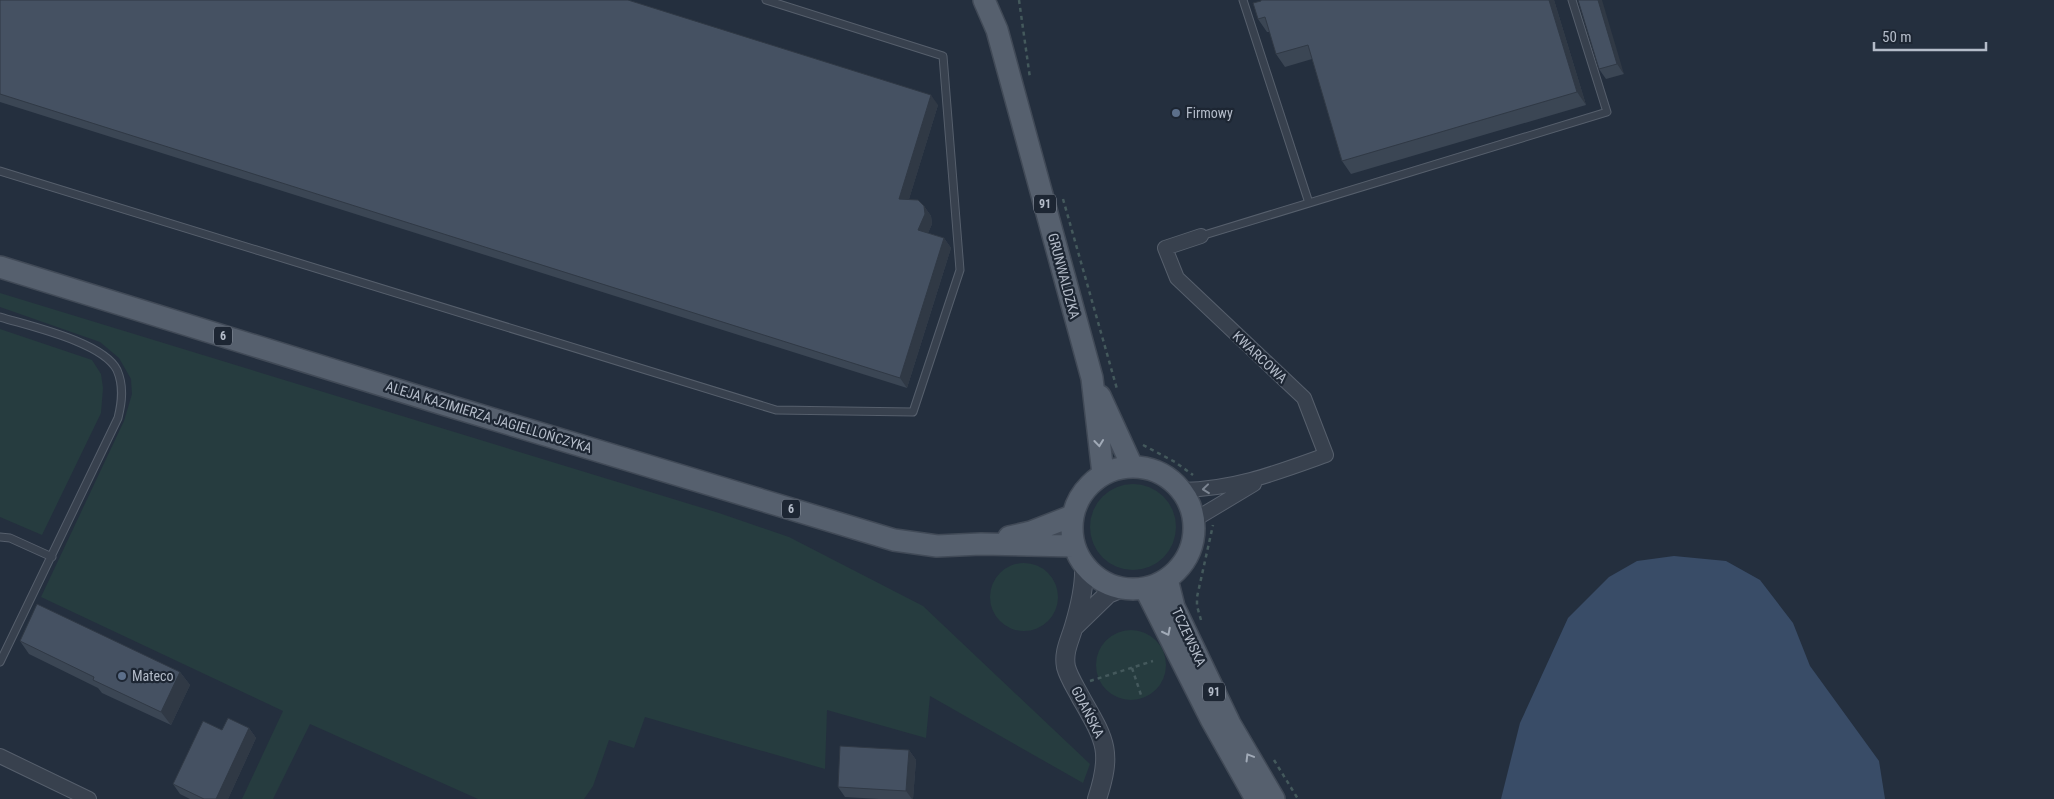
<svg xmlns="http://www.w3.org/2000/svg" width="2054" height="799" viewBox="0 0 2054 799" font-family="'Roboto Condensed',sans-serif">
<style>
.green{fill:#263c3f}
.water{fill:#394c67}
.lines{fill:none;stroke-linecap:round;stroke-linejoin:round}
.service-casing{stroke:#565f6c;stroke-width:9}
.minor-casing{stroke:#565f6c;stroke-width:16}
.tertiary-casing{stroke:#565f6c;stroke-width:20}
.primary-casing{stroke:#414a57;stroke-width:24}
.path{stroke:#44595c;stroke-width:2.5;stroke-dasharray:4 4;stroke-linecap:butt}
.service{stroke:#38414e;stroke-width:7}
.minor{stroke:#38414e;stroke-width:14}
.tertiary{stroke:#38414e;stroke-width:18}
.primary{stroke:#56606e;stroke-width:21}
.wall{fill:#3b4654}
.shaded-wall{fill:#303945}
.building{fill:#455162;stroke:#303945}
.oneway{stroke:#a1aab7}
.oneway2{stroke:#7c8592}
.service-dot{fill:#5c6f8a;stroke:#1d2633;stroke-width:2}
.labels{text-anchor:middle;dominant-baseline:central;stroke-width:4.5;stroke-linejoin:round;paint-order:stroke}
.shield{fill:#1d2633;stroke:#878f9c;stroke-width:1}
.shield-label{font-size:12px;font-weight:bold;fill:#b4bcc9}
.poi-label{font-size:14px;fill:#b4bcc9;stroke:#1d2633;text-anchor:start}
.street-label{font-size:14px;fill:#b4bcc9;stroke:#1d2633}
</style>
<rect width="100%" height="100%" fill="#242f3e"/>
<!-- green -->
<path class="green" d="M0 293 719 513 789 537 923 606 1090 764 1083 783 930 696 926 738 827 710 825 769 645 717 634 748 609 740 593 786 584 799H478L310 724 273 799H242L283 711 41 597 124 421 132 394 131 379 119 358 100 342 0 307Z
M0 329 92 360 101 374 103 388 101 413 42 535 0 517Z
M1090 527a43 43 0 1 1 86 0a43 43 0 1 1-86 0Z
M990 597a34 34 0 1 1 68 0a34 34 0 1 1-68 0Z
M1096 665a35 35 0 1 1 70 0a35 35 0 1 1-70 0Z"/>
<!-- water -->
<path class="water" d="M1674 556 1726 561 1760 580 1793 623 1810 666 1879 761 1885 799H1501L1520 723 1568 618 1609 577 1637 561Z"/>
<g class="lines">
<!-- service casing -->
<g class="service-casing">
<path id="service" d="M1243 0 1309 203
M0 171 776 410 913 412 960 270 943 56 766 0
M1201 236 1607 112 1572 0
M0 317C29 326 103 342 117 370 124 386 122 402 118 418L0 662
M0 537 10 538 52 557"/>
</g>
<!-- minor casing -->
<g class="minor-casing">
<path id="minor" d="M1182 490C1235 489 1276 473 1326 455L1304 398 1177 278 1165 248 1201 236
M1194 520 1254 484
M0 756 89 799"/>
</g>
<!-- tertiary casing -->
<g class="tertiary-casing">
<path id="tertiary" d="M1084 566C1085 586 1080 606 1074 626 1070 640 1063 652 1066 667 1069 678 1076 688 1081 698 1105 740 1113 751 1097 799
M1074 627 1108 594 1122 588"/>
</g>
<!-- primary casing -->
<g class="primary-casing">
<path id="primary" d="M984 0 997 30 1092 378 1103 474
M0 267 446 405 894 540 937 546 981 544 1074 546
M1100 396 1132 466
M1072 528a61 61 0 1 1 122 0a61 61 0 1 1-122 0Z
M1009 537 1031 532 1072 516
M1167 579 1174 607 1230 724 1274 799
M1145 588 1211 719 1256 799"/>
</g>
<!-- path -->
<path class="path" d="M1019 0 1030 78
M1063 199 1117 389
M1143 445 1175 462 1193 475
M1201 620 1197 606V597L1213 525
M1132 668 1141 695
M1090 681 1153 661
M1274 760 1298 799"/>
<!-- service -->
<use href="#service" class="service"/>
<!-- minor -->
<use href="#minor" class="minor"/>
<!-- tertiary -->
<use href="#tertiary" class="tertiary"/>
<!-- primary -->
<use href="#primary" class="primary"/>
</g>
<!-- wall -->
<path class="wall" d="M0 0 938 105 909 199 924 206 931 216 932 224 928 233 944 238 951 248 907 388 0 102Z
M1554 0 1586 105 1351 174 1342 161 1312 59 1285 67 1276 54 1270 32H1267L1258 19 1261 1Z
M1578 0 1624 74 1606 79 1599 69Z
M20 641 180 672 190 685 171 725 102 693 98 688 29 654Z
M249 728 256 738 228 799H190L180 794 173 784 222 730Z
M909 750 916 760 913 799H880L845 797 838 787Z"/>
<!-- shaded-wall -->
<path class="shaded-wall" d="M1549 0H1554L1586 105 1577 92Z
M1598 0H1602L1624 74 1617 64Z
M931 95 938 105 906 209 899 199Z
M924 206 931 216 932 224 925 240 918 230Z
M944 238 951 248 907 388 900 378Z
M180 672 190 685 171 725 161 712Z
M249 728 256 738 228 799H216Z
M909 750 916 760 913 799H912L906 791Z"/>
<!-- building -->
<path class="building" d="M0 0H628L931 95 899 199 918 200 924 206 925 214 918 230 944 238 900 378 0 94Z
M1261 0H1549L1577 92 1342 161 1308 45 1276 54 1265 17 1258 19 1253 3 1261 1Z
M1578 0H1598L1617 64 1599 69Z
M37 604 180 672 161 712 93 680 94 677 20 641Z
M228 718 249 728 216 799H204L173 784 203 721 222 730Z
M840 746 909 750 906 791 838 787Z"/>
<!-- one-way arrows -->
<defs><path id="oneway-chevron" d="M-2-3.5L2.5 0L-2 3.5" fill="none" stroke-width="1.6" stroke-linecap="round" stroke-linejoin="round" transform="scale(1.25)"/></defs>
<g class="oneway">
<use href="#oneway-chevron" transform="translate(1099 443) rotate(84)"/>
<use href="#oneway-chevron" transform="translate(1167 632) rotate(63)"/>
<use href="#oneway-chevron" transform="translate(1249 757) rotate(-121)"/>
</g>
<use class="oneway2" href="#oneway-chevron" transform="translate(1206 489) rotate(174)"/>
<!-- markers -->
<g class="service-dot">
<circle cx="1176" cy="113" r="5"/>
<circle cx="122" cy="676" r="5"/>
</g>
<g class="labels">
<!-- shield labels -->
<g class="shield">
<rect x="1034" y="194.5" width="22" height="19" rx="4"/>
<rect x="214" y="326.5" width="18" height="19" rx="4"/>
<rect x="782" y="499.5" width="18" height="19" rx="4"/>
<rect x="1203" y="682.5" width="22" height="19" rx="4"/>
</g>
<g class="shield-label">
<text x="1045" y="204">91</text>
<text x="223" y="336">6</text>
<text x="791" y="509">6</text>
<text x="1214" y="692">91</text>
</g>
<!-- poi labels -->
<g class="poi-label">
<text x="1186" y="113">Firmowy</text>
<text x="132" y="676">Mateco</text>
</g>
<!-- street labels -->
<g class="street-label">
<text transform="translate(1064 276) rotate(75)">GRUNWALDZKA</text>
<text transform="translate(1260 357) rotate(43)">KWARCOWA</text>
<text transform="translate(489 417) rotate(17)">ALEJA KAZIMIERZA JAGIELLOŃCZYKA</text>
<text transform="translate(1189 637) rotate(65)">TCZEWSKA</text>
<text transform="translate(1088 712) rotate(63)">GDAŃSKA</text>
</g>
</g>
<!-- scale -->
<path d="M1874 42v8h112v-8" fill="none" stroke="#b4bcc9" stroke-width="2.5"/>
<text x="1882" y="42" font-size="15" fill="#b4bcc9" stroke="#1d2633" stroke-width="4" paint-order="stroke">50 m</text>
</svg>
